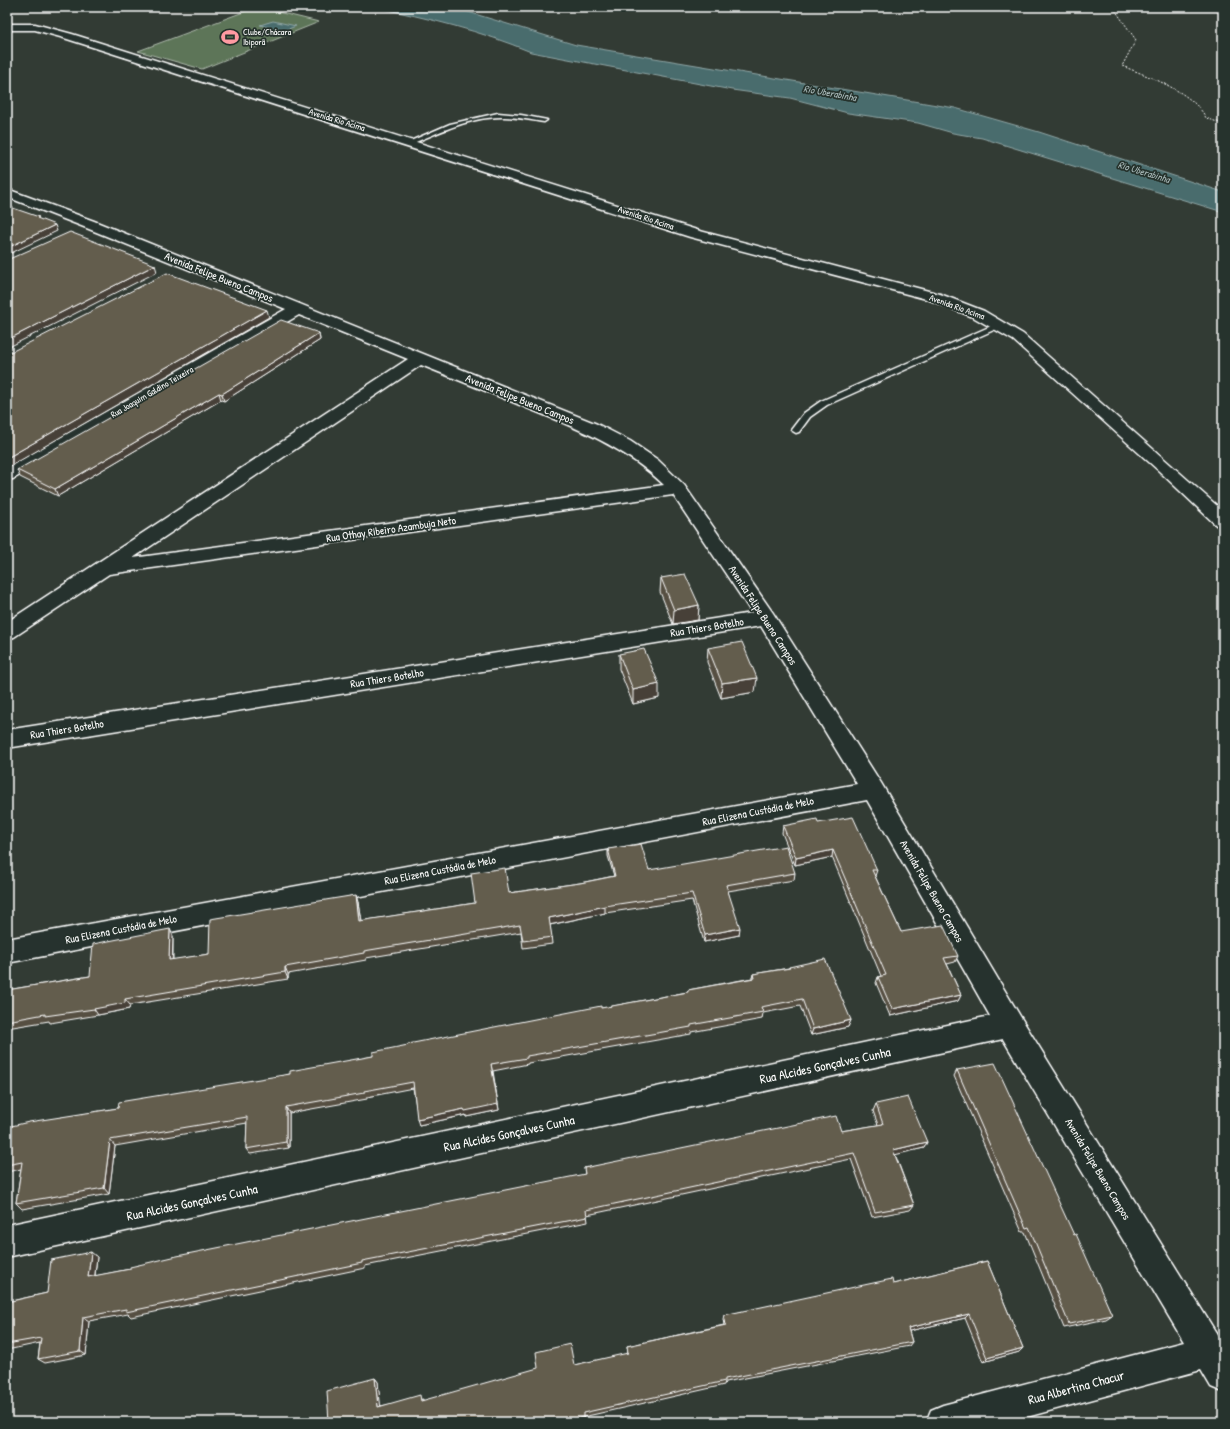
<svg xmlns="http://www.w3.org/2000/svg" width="1230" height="1429" viewBox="0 0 1230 1429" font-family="'Patrick Hand',sans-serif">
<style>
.green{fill:#5d7458;stroke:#aebaac}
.water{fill:#486c6d;stroke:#91a7a7}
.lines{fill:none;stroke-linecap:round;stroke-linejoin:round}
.service-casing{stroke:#fff;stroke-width:3}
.minor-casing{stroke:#fff;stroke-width:3}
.path{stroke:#fff;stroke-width:1;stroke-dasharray:2 1.5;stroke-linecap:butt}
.service{fill:#26332d;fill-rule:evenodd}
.minor{fill:#26332d;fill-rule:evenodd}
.wall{fill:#565043;stroke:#fff}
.shaded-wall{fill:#464137;stroke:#fff}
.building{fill:#645d4e;stroke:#fff}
.labels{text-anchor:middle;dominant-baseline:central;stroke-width:3.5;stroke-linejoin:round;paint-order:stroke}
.far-poi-label{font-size:9px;fill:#fff;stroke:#26332d;text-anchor:start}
.far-street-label{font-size:9px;fill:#fff;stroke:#26332d}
.far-water-label{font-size:10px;font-style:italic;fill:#adbdbd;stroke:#26332d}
.street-label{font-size:11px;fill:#fff;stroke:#26332d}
.near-street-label{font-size:13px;fill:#fff;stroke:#26332d}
</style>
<rect width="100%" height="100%" fill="#323b34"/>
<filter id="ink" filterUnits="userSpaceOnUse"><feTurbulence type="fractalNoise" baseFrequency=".025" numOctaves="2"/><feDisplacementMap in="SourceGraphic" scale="8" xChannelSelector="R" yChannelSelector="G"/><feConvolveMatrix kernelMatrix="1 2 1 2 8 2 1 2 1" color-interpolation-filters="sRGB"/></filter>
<g filter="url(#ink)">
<!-- green -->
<path class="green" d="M257 7 319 22 202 69 138 51Z"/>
<!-- water -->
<path class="water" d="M374 7H452L576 45 955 108 1039 132 1223 192V212L982 138 953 133 918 123 848 113 790 98 732 90 531 52C481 31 428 18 374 7Z
M273 21 296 26 283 31 260 25Z"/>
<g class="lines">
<!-- service casing -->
<g class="service-casing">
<path id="service" d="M498 113 521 115 547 120 544 122C531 120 517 117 504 117 472 116 440 132 411 144L406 143 450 124Z
M998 323H1001L1005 325 827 405 810 417 799 432 796 433 791 430 804 413 821 401Z"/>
</g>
<!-- minor casing -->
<g class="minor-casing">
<path id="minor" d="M7 24H35L72 34 700 231 940 294 984 311 1023 334 1223 511V527L1216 525 1159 471 1013 340 973 317 930 300 690 237 64 38 35 30H7Z
M7 189 94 221 597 424 630 441 658 460 684 485 773 613 881 783 1020 1016 1223 1344V1392L1211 1387 1201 1370 1008 1422H926L931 1410 943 1405 1184 1342 1003 1039 7 1257V1225L990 1016 867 800 7 963V939L857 784 761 626 7 748V730L752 613 673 495 109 574 14 637 7 639V622L408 359 299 315 13 479 7 480V468L286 309 84 227 7 197ZM421 365C456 379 491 393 527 408 577 428 625 447 664 485L133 558Z"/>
</g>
<!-- path -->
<path class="path" d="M1113 7 1136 40 1122 66C1148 76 1193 92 1206 118L1223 124"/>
<!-- service -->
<use href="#service" class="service"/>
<!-- minor -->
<use href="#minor" class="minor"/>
</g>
<!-- wall -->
<path class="wall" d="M319 333 320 340 224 401 221 400 58 496 20 477 17 470Z
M661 578 699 605 698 620 673 624 660 592Z
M708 648 755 692 721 698 707 662Z
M619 654 659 698 633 704 619 669Z
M818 823 877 870 875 876 901 932 958 956 955 962 947 964 961 995 958 1001 890 1016 876 983 878 977 881 976 832 857 795 865 782 833 783 826Z
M608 849 649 870 795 873 794 880 728 891 739 935 704 942 692 900 605 913 550 925 552 944 523 948 521 932 366 958V960L288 974V979L130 1005 129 1009 98 1015 50 1023 49 1021 7 1028V990L90 976 173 936V960L209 954 358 902 361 921 475 903 509 893 580 883 614 876 608 856Z
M789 967 851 1020 848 1027 811 1035 800 1006 763 1013 762 1019 691 1032V1034L528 1063V1064L493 1071 499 1110 466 1117V1115L419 1125 413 1088 367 1097V1099L289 1113V1148L250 1154 246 1149 247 1123 115 1146 109 1194 22 1209 16 1203 21 1169 7 1172V1127L118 1108 290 1074 373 1056 408 1045 687 992 688 990 752 978 753 974 789 968Z
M957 1070 1074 1235 1112 1315 1106 1319 1064 1328 1025 1232H1022L954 1076Z
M876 1104 927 1142 924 1148 895 1154 914 1205 910 1210 872 1217 851 1159 587 1215 588 1222 365 1266V1268L131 1317 128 1314 89 1321 86 1355 45 1363 38 1359 40 1343 7 1350V1302L47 1293 97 1257 95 1276 130 1269 585 1175 584 1168 841 1131 878 1125 873 1111Z
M987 1261 1023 1348 1019 1352 983 1362 965 1318 909 1331 912 1342 909 1346 725 1382 724 1385 583 1417 584 1421 329 1422 375 1378 378 1382 380 1406 423 1399V1401L574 1365 628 1354 627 1346 724 1325 723 1319 724 1315 893 1284Z"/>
<!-- shaded-wall -->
<path class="shaded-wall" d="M55 225 57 231 7 255V248Z
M155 265 157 272 7 348V340Z
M267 310 269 317 7 468V458Z
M319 333 320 340 224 401 222 394Z
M219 393 221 400 58 496 55 489Z
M699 605 698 620 673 624 674 610Z
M757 678 755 692 721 698 722 683Z
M659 684V698L633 704V690Z
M833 850 832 857 795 865 796 858Z
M356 895 358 902 362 928 359 921Z
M605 906V913L549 925V918Z
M740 928 739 935 704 942 705 935Z
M170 929 173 936 172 967 169 960Z
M285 967 288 974V979L285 972Z
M961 995 958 1001 890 1016 892 1009Z
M125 999 130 1005 129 1009 98 1015 94 1009Z
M851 1020 848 1027 811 1035 813 1029Z
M491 1064 499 1110 466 1117V1115L419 1125 417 1119 464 1109Z
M286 1107 289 1113V1148L286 1142Z
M110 1140 115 1146 109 1194 104 1188Z
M927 1142 924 1148 890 1156 893 1150Z
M91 1252 97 1257 94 1282 88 1277Z
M969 1314 965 1318 905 1332 908 1328Z
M83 1317 89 1321 86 1355 80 1351Z
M1023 1348 1019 1352 983 1362 987 1358Z
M375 1378 378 1382 381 1410 378 1407Z
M583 1417 584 1421 579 1422H565Z"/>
<!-- building -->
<path class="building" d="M7 206 39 217 37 218 55 225 7 248Z
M70 232 155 265 7 340V260Z
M167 273 267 310 7 458V354Z
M281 320 319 333 222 394 219 393 55 489 17 470Z
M685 574 699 605 674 610 661 578Z
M742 642 757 678 722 683 708 648Z
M644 649 659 684 633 690 619 654Z
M853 817 877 870H872L901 932 943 925 958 956 944 958 961 995 892 1009 878 977 886 975 833 850 796 858 783 826 817 819 818 823Z
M641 844 649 870 786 846 795 873 726 885 740 928 705 935 692 893 605 906 549 918 552 937 523 941 520 925 364 951V953L285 967V972L125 999V1003L94 1009 45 1016V1014L7 1021V990L90 976 93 944 170 929 169 960 209 954 210 919 356 895 359 921 475 903 471 873 505 868 509 893 580 883 615 876 608 849Z
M825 959 851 1020 813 1029 802 999 761 1007 763 1012 691 1025V1027L527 1056V1058L491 1064 498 1104 465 1111 464 1109 417 1119 413 1082 364 1091V1093L286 1107V1142L246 1149 247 1117 110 1140 104 1188 16 1203 22 1162 7 1165V1127L29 1122 118 1108 119 1102 290 1074V1071L373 1056V1052L408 1045V1044L601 1006V1008L688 992V990L754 978 753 974 790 968 789 967Z
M995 1063 1074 1235 1076 1234 1112 1315 1069 1324 1029 1227 1026 1228 957 1070Z
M908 1097 927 1142 893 1150 914 1205 875 1212 854 1153 586 1210 587 1217 362 1261V1263L126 1312V1309L83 1317 80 1351 38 1359 41 1338 7 1344V1302L47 1293 51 1260 91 1252 88 1277 130 1269V1267L177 1256 585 1174 584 1168 836 1116 841 1131 883 1124 876 1104Z
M987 1261 1023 1348 987 1358 969 1314 908 1328 912 1342 725 1379V1381L583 1413V1417L565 1422H329L327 1391 375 1378 378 1407 420 1395 421 1401 538 1368 536 1352 570 1344 574 1365 628 1353 627 1346 726 1325 724 1315 892 1279 893 1284Z"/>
</g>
<!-- icons -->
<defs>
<g id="stadium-bare" transform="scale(1.38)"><path d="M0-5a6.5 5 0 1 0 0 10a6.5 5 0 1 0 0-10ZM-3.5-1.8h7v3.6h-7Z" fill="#ff9aa2" stroke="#26332d" stroke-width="2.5" paint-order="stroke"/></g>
</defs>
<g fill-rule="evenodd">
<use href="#stadium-bare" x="230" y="37"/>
</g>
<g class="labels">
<!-- far-poi labels -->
<g class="far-poi-label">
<text x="243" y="32">Clube/Chácara<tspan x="243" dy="10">Ibiporã</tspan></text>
</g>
<!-- far-street labels -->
<g class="far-street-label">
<text transform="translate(337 120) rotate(17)">Avenida Rio Acima</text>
<text transform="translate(646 218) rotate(18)">Avenida Rio Acima</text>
<text transform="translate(957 307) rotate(20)">Avenida Rio Acima</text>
<text transform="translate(152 392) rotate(-30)">Rua Joaquim Galdino Teixeira</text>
</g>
<!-- far-water labels -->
<g class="far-water-label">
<text transform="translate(830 93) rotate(10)">Rio Uberabinha</text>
<text transform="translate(1144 172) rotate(17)">Rio Uberabinha</text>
</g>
<!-- street labels -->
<g class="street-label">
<text transform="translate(219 277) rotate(22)">Avenida Felipe Bueno Campos</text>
<text transform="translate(520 399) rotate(22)">Avenida Felipe Bueno Campos</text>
<text transform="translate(391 529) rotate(-8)">Rua Othay Ribeiro Azambuja Neto</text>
<text transform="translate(763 615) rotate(57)">Avenida Felipe Bueno Campos</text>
<text transform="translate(707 627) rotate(-9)">Rua Thiers Botelho</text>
<text transform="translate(387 678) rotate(-9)">Rua Thiers Botelho</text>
<text transform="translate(67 729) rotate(-9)">Rua Thiers Botelho</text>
<text transform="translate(758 811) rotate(-11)">Rua Elizena Custódia de Melo</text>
<text transform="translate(440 870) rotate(-11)">Rua Elizena Custódia de Melo</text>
<text transform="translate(932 891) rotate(60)">Avenida Felipe Bueno Campos</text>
<text transform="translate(121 929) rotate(-11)">Rua Elizena Custódia de Melo</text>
<text transform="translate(1098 1169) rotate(59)">Avenida Felipe Bueno Campos</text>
</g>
<!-- near-street labels -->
<g class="near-street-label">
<text transform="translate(825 1065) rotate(-12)">Rua Alcides Gonçalves Cunha</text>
<text transform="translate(509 1133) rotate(-12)">Rua Alcides Gonçalves Cunha</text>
<text transform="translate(192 1202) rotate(-12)">Rua Alcides Gonçalves Cunha</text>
<text transform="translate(1076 1387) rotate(-15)">Rua Albertina Chacur</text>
</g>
</g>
<!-- margin -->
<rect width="1230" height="1429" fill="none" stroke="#26332d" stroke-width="24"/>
<rect x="12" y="12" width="1206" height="1405" fill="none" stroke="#fff" stroke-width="1.5" filter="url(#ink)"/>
</svg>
